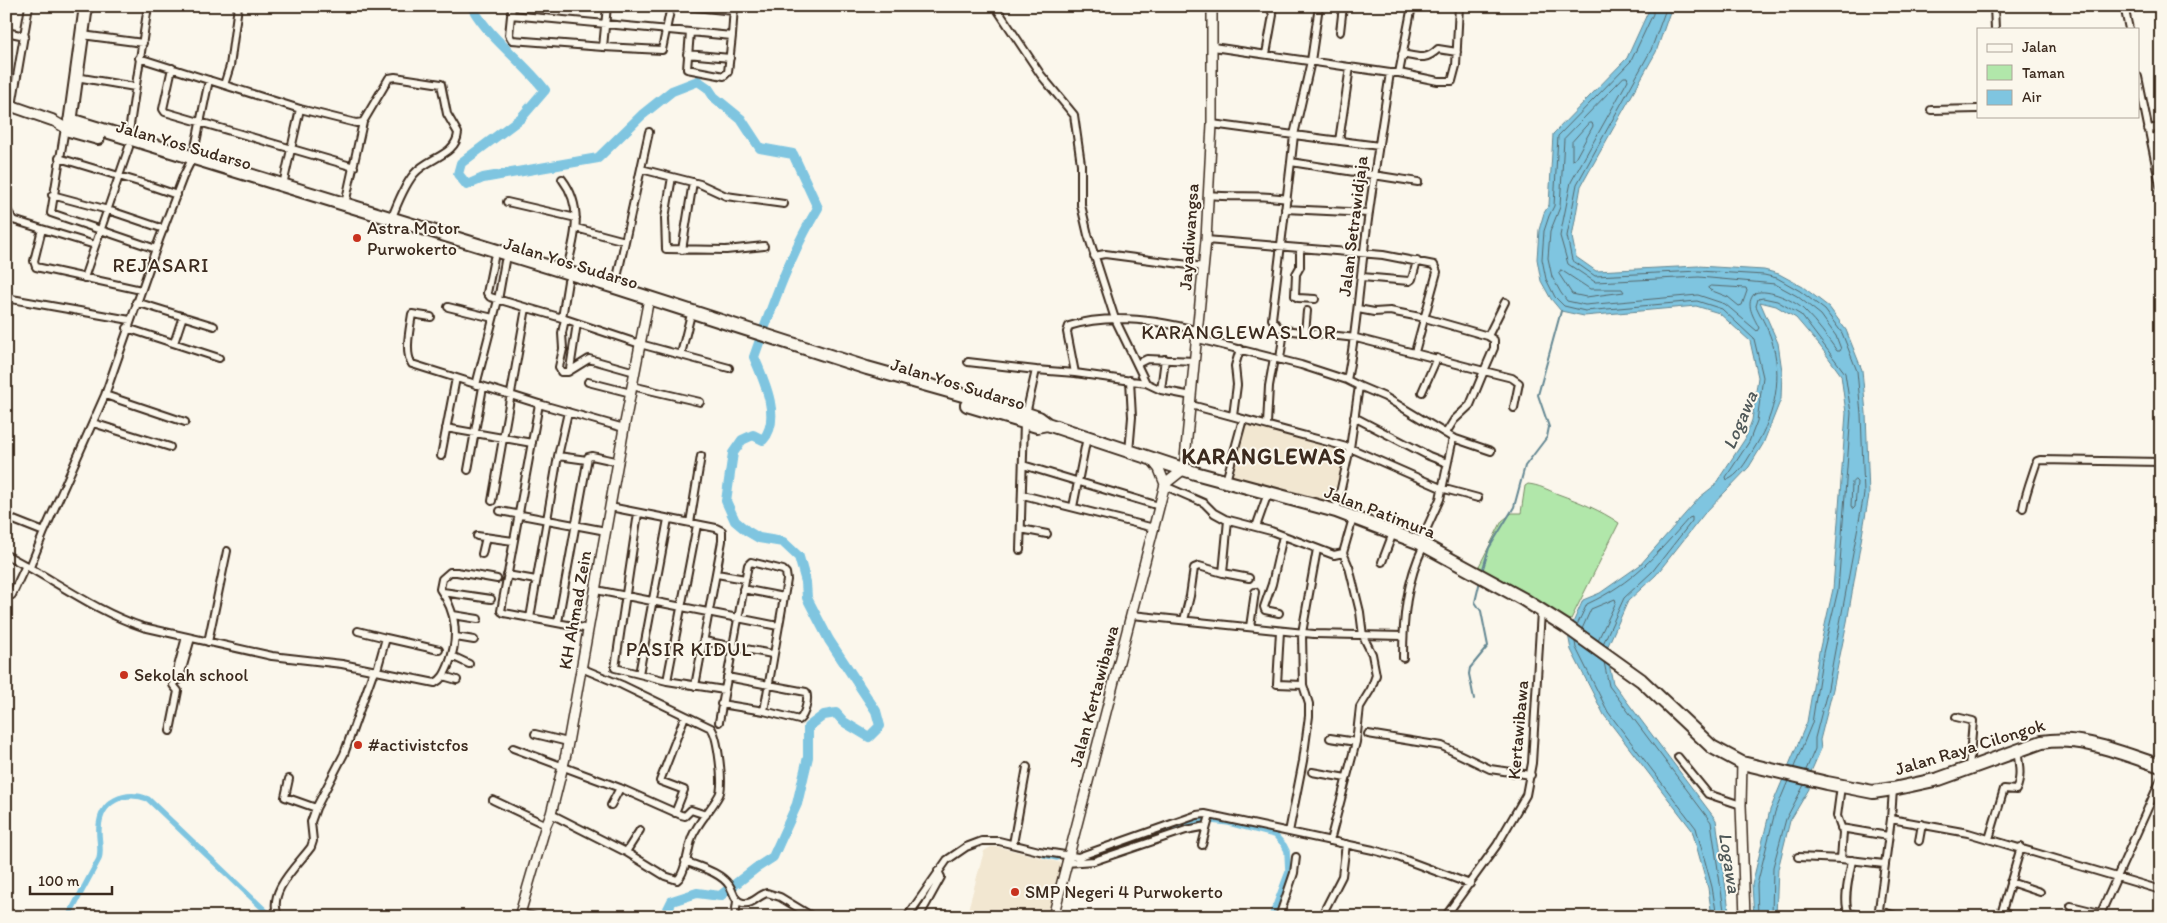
<svg xmlns="http://www.w3.org/2000/svg" width="2167" height="923" viewBox="0 0 2167 923" font-family="Itim,sans-serif">
  <rect width="100%" height="100%" fill="#fbf7ec"/>
  <filter id="ink" filterUnits="userSpaceOnUse"><feTurbulence type="fractalNoise" baseFrequency=".02" numOctaves="2"/><feDisplacementMap in="SourceGraphic" scale="10" xChannelSelector="R" yChannelSelector="G"/><feConvolveMatrix kernelMatrix="1 2 1 2 8 2 1 2 1" color-interpolation-filters="sRGB"/></filter>
  <g filter="url(#ink)">
    <path fill="#f2e7d1" d="M1243 419 1345 448 1342 488 1336 511 1229 480Z
      M991 847H999L1065 864 1052 917H966L984 851Z"/>
    <path fill="#b1e7aa" stroke="#768864" d="M1528 484C1539 485 1548 490 1558 494 1580 502 1600 510 1619 523L1567 627 1476 572 1502 521 1512 513H1521L1525 486Z"/>
    <path fill="#7fc5e0" stroke="#648792" d="M1649 6H1672L1656 52 1581 186 1572 237 1576 257 1596 271 1698 266 1764 270 1779 274 1803 287 1829 307 1846 330 1862 370 1866 413 1869 495 1847 622 1833 689 1820 740 1821 749 1810 774 1809 789 1790 821 1778 869 1776 917H1754L1752 885 1770 810 1807 722 1819 652 1833 589 1846 413 1841 375 1820 346 1796 318 1776 306 1760 302 1778 343 1782 371 1781 399 1763 444 1749 467 1704 514 1656 575 1628 601 1606 650 1613 683 1716 820 1730 917H1712L1708 888 1692 830 1604 715 1571 650 1568 634 1583 600 1600 593 1640 565 1700 497 1714 486 1745 439 1752 420 1758 377 1750 341 1719 313 1696 306 1584 316 1561 311 1551 299 1541 281 1537 259 1539 230 1544 213 1549 205 1553 134 1627 58 1648 12Z"/>
    <g fill="none" stroke-linecap="round" stroke-linejoin="round">
      <path stroke="#56686c" stroke-width="1" d="M1653 6V14L1631 61 1558 136 1554 206 1549 216 1544 231 1542 259 1546 279 1555 297 1564 306 1585 311 1697 301 1722 309 1754 339 1763 377 1757 421 1749 442 1726 477 1727 480C1738 476 1746 462 1752 452 1773 419 1783 384 1773 345 1770 332 1762 319 1756 306L1758 299 1763 298 1777 301 1801 315 1845 373 1851 413 1838 590 1823 653 1812 723 1794 767
        M1667 6 1651 50 1577 184 1567 236 1572 260 1595 276 1699 271 1764 275 1777 278 1800 291 1825 310 1842 333 1857 371 1861 414 1864 494 1828 688 1815 738V749L1806 770
        M1624 77H1627L1628 80 1571 182 1560 236 1568 264 1595 282 1699 277 1775 284 1797 296 1821 315 1836 336 1841 349 1840 351H1837C1827 337 1817 323 1805 311 1796 301 1768 288 1755 293 1744 304 1754 317 1759 328L1757 331 1725 304 1698 295 1585 305 1567 301 1561 293 1552 277 1548 258 1550 232 1560 207 1564 139Z
        M1589 123H1592L1593 126 1575 159 1572 160V142Z
        M1561 270 1590 289H1622L1624 292 1586 297 1572 294 1559 274Z
        M1711 286 1746 288 1747 291 1742 305 1739 306 1728 297 1710 290 1708 288Z
        M1855 480 1857 482 1855 507 1853 509 1851 506 1852 483Z
        M1577 625 1587 604C1633 583 1656 555 1689 518L1692 517V521L1652 572 1624 598 1603 644
        M1582 629 1591 609 1615 599 1616 602 1598 640
        M1575 642 1576 648 1608 712 1696 828 1712 887 1717 917
        M1604 662 1609 686 1711 822 1725 917
        M1758 917 1757 885 1775 812 1788 781
        M1772 917 1773 867 1786 819 1804 785"/>
      <path stroke="#648792" stroke-width="2" d="M1482 572 1489 548 1514 507 1525 466 1547 437 1549 427 1538 395 1561 311
        M1474 699 1469 674 1470 668 1488 646 1481 611 1475 602 1480 581"/>
      <path stroke="#7fc5e0" stroke-width="5.5" d="M1132 845 1204 820 1229 823 1275 835 1284 845 1287 851 1288 872 1271 917
        M1044 855 1057 858
        M68 917 99 859C102 849 98 838 99 828 100 801 125 790 148 799L272 917
        M914 917 932 886"/>
      <path stroke="#7fc5e0" stroke-width="10" d="M474 6 473 9C492 41 522 60 545 90L521 118 461 163 458 174 467 185 483 178 598 158 642 115 672 91 698 81 708 88 714 97 741 119 760 148 793 154 818 208C790 254 772 306 754 357 764 380 782 419 763 440L753 435 742 440 733 453 726 501 735 521 747 531 759 538 783 542 799 557 806 582 807 598 829 640 876 711 880 726 869 737 844 722 836 713 824 715 808 727V757L797 804 773 857 756 868 720 896 697 893 672 901 664 917"/>
      <g stroke="#3b2a1e" stroke-width="10">
        <path id="street" d="M512 6 509 35 512 40 603 47 607 6
          M685 6 734 11
          M995 6 1041 75 1074 115 1081 164V205L1088 235 1115 319 1146 383
          M1264 6 1271 9 1273 15 1266 54
          M1319 6 1311 61 1294 135 1379 146
          M1994 6 1995 29
          M2124 6 2129 29
          M511 15 732 36 734 6
          M6 32 25 36
          M690 32 687 69 724 76 728 72 732 36
          M1340 32 1343 6
          M82 35 143 43
          M603 47 662 50 671 6
          M1213 47 1390 73
          M687 54 730 58
          M1402 54C1418 57 1426 61 1438 49L1457 52
          M139 58 300 109 356 123 363 122 389 78 395 77 441 84 447 114 458 133C456 156 428 157 414 174 404 186 397 204 391 220
          M172 68 163 109 165 112 354 167
          M1399 73 1438 81H1452L1456 66 1459 6
          M76 77 135 87
          M2138 77 2161 190
          M224 85 230 66 238 6
          M12 106 29 6
          M1931 110 1978 109
          M1212 124 1294 135 1291 162
          M65 128 51 213 156 249
          M2148 129 2161 127
          M128 138 148 6
          M1339 141 1350 67
          M59 158 142 183 177 195
          M641 169 700 184 726 196 784 204
          M672 177 665 218 666 249 726 250 764 246
          M562 179C585 209 574 240 566 272
          M1418 182 1291 162 1272 319 1277 326 1284 330 1356 338 1484 371 1470 405 1454 420 1446 433
          M283 185 300 109
          M52 195 108 210 164 229
          M1208 195C1235 198 1260 194 1287 199
          M507 202 576 218
          M345 204 363 122
          M6 208 13 220 42 229 34 261 36 267 141 290
          M1285 209 1369 213
          M576 228 625 241
          M42 229 95 245
          M1206 240 1383 255 1434 265 1437 272 1415 352
          M1300 248V267L1296 274 1295 296 1298 298 1315 299
          M682 250 693 182
          M1094 256 1105 254 1204 267
          M494 258 487 293 490 297 562 318
          M1362 277 1409 281 1412 279 1417 261
          M84 278 129 147
          M568 281 562 318 640 344 729 368
          M615 287 649 132
          M6 298 130 320
          M136 302 214 326
          M1505 302 1488 336 1494 340V348L1484 371 1512 378 1519 383 1514 408
          M448 307 493 318
          M1358 309 1374 312 1390 311 1425 318 1488 336
          M431 317 412 314C410 328 404 353 412 364L539 404 624 428
          M565 319 562 333 563 349 559 367 561 372H568L589 359 635 372
          M127 328 219 358
          M1305 333 1307 311
          M1198 339 1301 365 1347 380
          M174 343 183 316
          M681 354 690 318
          M1280 359 1284 330
          M968 362 1036 370
          M1137 364 1147 359 1195 361
          M570 369 577 323
          M1075 373 1146 383 1161 390 1192 396
          M588 382 631 393
          M476 385 498 300 505 261
          M632 386 700 402
          M1359 386 1385 397 1453 438 1440 499 1420 543
          M1161 390 1165 359
          M1422 392 1437 358
          M105 395 185 422
          M539 404 501 611 504 613 589 629
          M1191 405 1350 448 1441 488 1478 498
          M1026 414 1036 370 1075 373 1067 332 1069 326C1110 313 1158 320 1199 331
          M1233 416 1237 385 1235 366 1240 349
          M1354 417 1429 456 1447 463
          M93 423 170 447
          M1267 424 1269 386 1274 358
          M446 428 532 443
          M1453 438 1491 451
          M1129 452 1132 417 1130 380
          M441 456 456 378
          M558 456 587 460
          M1023 465 1159 506
          M468 470 483 387
          M1226 481 1243 419
          M1165 486 1204 503 1214 513 1225 519 1271 531 1334 555 1343 553
          M1023 495 1154 528
          M492 501 526 308
          M610 507 716 528 722 531V541L695 686
          M1073 507 1087 437
          M2023 508C2026 491 2032 477 2037 461L2040 460 2161 462
          M500 511 606 531
          M1336 511 1350 448 1359 386 1347 380C1356 336 1358 295 1364 251 1371 191 1381 132 1390 73H1399L1412 6
          M638 513 615 668 667 681 724 690
          M6 517 44 532
          M1228 520 1223 573 1249 578
          M690 523 701 456
          M1256 527 1268 493
          M1021 529 1047 534
          M477 536 513 541
          M1020 550 1024 423
          M1343 553 1353 518
          M482 554 486 537
          M6 555C52 578 94 611 143 627L272 656 342 664 435 683C443 679 445 673 449 664 459 637 457 613 440 589L442 579 450 572H457L497 579
          M1382 562 1393 533
          M30 567 44 532 105 395 159 240 183 177 193 157 209 80
          M717 574 745 579
          M507 575 536 580
          M743 589 784 597
          M596 590 778 626
          M443 592 491 599
          M12 595 26 565
          M1279 613 1265 610 1264 607 1272 584 1283 536
          M453 615 478 619
          M1132 615 1314 634 1403 636
          M530 618 558 456 568 412
          M1184 620 1190 596 1194 568 1199 566 1223 573
          M558 622 588 457 592 456 619 462
          M1250 627 1255 592
          M358 631 386 638
          M1280 631 1277 684 1303 685
          M456 637 474 640
          M704 641 772 654
          M208 642 227 551
          M452 656 469 664
          M1403 658C1403 618 1406 582 1424 545
          M377 670 386 638 439 650
          M639 674 668 519
          M443 676 457 680
          M179 680 191 638
          M667 681 697 525
          M721 704 764 711 799 720C805 715 809 699 806 692L727 677
          M1956 717 1973 721 1969 768
          M719 722 748 565 751 562 783 570 786 573 787 580 764 711
          M170 731 178 691 173 685 186 637
          M535 734 568 742
          M1368 734 1442 746 1490 769 1531 775
          M1330 738 1356 742
          M513 748 620 788 611 805
          M1678 757 1708 794 1741 805
          M1312 772 1346 778
          M289 779 285 797 316 808 344 754 374 670
          M620 788 681 815 685 816 691 810 706 815
          M493 800 546 825
          M675 813 684 790 660 781 685 716
          M551 814 626 852 665 876 677 880C686 874 688 848 692 837 698 822 711 810 719 795 724 786 718 736 711 728L622 685 581 668
          M1891 819 1893 789
          M1841 828 1888 836
          M1289 832 1303 761 1309 716V704L1303 685 1302 633 1317 549
          M1989 839 2004 789 2016 790C2022 777 2019 764 2017 750
          M1330 841 1356 742 1360 707 1371 689 1376 675 1372 654 1363 636 1360 612 1349 567 1343 553
          M1919 841 1922 824
          M1013 844 1027 767
          M1202 845 1207 826
          M626 852 640 830
          M1798 857 1841 859 1884 864
          M1841 859 1843 832 1837 816 1841 786
          M1852 860C1850 873 1842 902 1849 913L1858 915
          M685 861C699 867 720 872 729 885 734 891 733 901 743 903 753 905 758 895 767 893L780 897 813 917
          M1066 863 1094 861 1186 830 1207 826 1210 815
          M2010 882 2040 892
          M2071 906 2100 913
          M1879 911 1900 917
          M520 913 536 917
          M279 917C265 893 299 864 311 847L313 841 311 822 316 808
          M735 917 737 901
          M907 917 947 860 966 847 982 841H999L1039 851 1078 857 1197 815 1205 814 1373 850 1395 856 1470 884
          M919 917 941 877 938 871
          M1279 917 1294 873 1296 857
          M1321 917 1342 876 1346 844
          M1445 917 1497 845 1526 795 1532 763 1541 611
          M1878 917 1891 819 1968 833 2161 890
          M2011 917 2002 911 2021 847
          M2099 917 2161 779"/>
      </g>
      <g stroke="#3b2a1e" stroke-width="12">
        <path id="secondary" d="M52 120 69 130
          M1151 459 1159 469 1165 484
          M1742 763 1741 805 1745 917
          M519 917 546 825 551 814 566 754 624 428 649 298
          M1053 917 1165 484 1184 469 1206 240 1212 124V6"/>
      </g>
      <g stroke="#3b2a1e" stroke-width="14">
        <path id="primary" d="M6 104 52 120"/>
      </g>
      <g stroke="#3b2a1e" stroke-width="16">
        <path id="highway" d="M86 6 69 130 98 138
          M70 120 615 287 867 368 1002 406 1039 418 1047 424 1195 473 1336 511 1420 543 1523 599 1567 627 1641 680 1712 747 1742 763 1827 783 1873 792 1893 789 1939 779 2042 742C2083 735 2122 754 2161 766
          M967 405 1037 426 1047 424"/>
      </g>
      <use href="#street" stroke="#fbf7ec" stroke-width="6"/>
      <use href="#secondary" stroke="#fbf7ec" stroke-width="9"/>
      <use href="#primary" stroke="#fbf7ec" stroke-width="10"/>
      <use href="#highway" stroke="#fbf7ec" stroke-width="12"/>
    </g>
  </g>
  <g fill="#c8321e" stroke="#fbf7ec" stroke-width="2">
    <circle cx="357" cy="238" r="5"/>
    <circle cx="124" cy="675" r="5"/>
    <circle cx="358" cy="745" r="5"/>
    <circle cx="1015" cy="892" r="5"/>
  </g>
  <g text-anchor="middle" dominant-baseline="central" stroke-width="4" stroke-linejoin="round" paint-order="stroke">
    <g font-size="18" fill="#3b2a1e" stroke="#fbf7ec">
      <text transform="translate(184 145) rotate(16)">Jalan Yos Sudarso</text>
      <text transform="translate(1353 226) rotate(-83)">Jalan Setrawidjaja</text>
      <text transform="translate(1189 237) rotate(-86)">Jayadiwangsa</text>
      <text transform="translate(571 263) rotate(17)">Jalan Yos Sudarso</text>
      <text transform="translate(958 384) rotate(17)">Jalan Yos Sudarso</text>
      <text transform="translate(1380 512) rotate(21)">Jalan Patimura</text>
      <text transform="translate(575 610) rotate(-80)">KH Ahmad Zein</text>
      <text transform="translate(1094 696) rotate(-75)">Jalan Kertawibawa</text>
      <text transform="translate(1518 730) rotate(-85)">Kertawibawa</text>
      <text transform="translate(1970 747) rotate(-17)">Jalan Raya Cilongok</text>
    </g>
    <g font-size="18" fill="#3b2a1e" stroke="#fbf7ec" text-anchor="start">
      <text x="367" y="228">Astra Motor<tspan x="367" dy="21">Purwokerto</tspan></text>
      <text x="134" y="675">Sekolah school</text>
      <text x="368" y="745">#activistcfos</text>
      <text x="1025" y="892">SMP Negeri 4 Purwokerto</text>
    </g>
    <g font-size="19" font-style="italic" fill="#4f5858" stroke="#fbf7ec">
      <text transform="translate(1740 420) rotate(-67)">Logawa</text>
      <text transform="translate(1730 863) rotate(81)">Logawa</text>
    </g>
    <g font-size="20" letter-spacing="1" fill="#3b2a1e" stroke="#fbf7ec">
      <text x="161" y="265">REJASARI</text>
      <text x="1239" y="332">KARANGLEWAS LOR</text>
      <text x="689" y="649">PASIR KIDUL</text>
    </g>
    <g font-size="22" font-weight="bold" letter-spacing="1" fill="#3b2a1e" stroke="#fbf7ec">
      <text x="1264" y="456">KARANGLEWAS</text>
    </g>
  </g>
  <rect width="2167" height="923" fill="none" stroke="#fbf7ec" stroke-width="25"/>
  <rect x="12" y="12" width="2142" height="898" fill="none" stroke="#3b2a1e" stroke-width="2" filter="url(#ink)"/>
  <rect x="1977" y="28" width="162" height="90" fill="#fbf7ec" stroke="#aea59a"/>
  <rect x="1987" y="44" width="25" height="8" fill="#fbf7ec" stroke="#aea59a"/>
  <text x="2022" y="52" font-size="15" fill="#3b2a1e">Jalan</text>
  <rect x="1987" y="65" width="25" height="15" fill="#b1e7aa" stroke="#aea59a"/>
  <text x="2022" y="78" font-size="15" fill="#3b2a1e">Taman</text>
  <rect x="1987" y="90" width="25" height="15" fill="#7fc5e0" stroke="#aea59a"/>
  <text x="2022" y="102" font-size="15" fill="#3b2a1e">Air</text>
  <path d="M30 886v8h82v-8" fill="none" stroke="#3b2a1e" stroke-width="2.5"/>
  <text x="38" y="886" font-size="15" fill="#3b2a1e" stroke="#fbf7ec" stroke-width="4" paint-order="stroke">100 m</text>
</svg>
